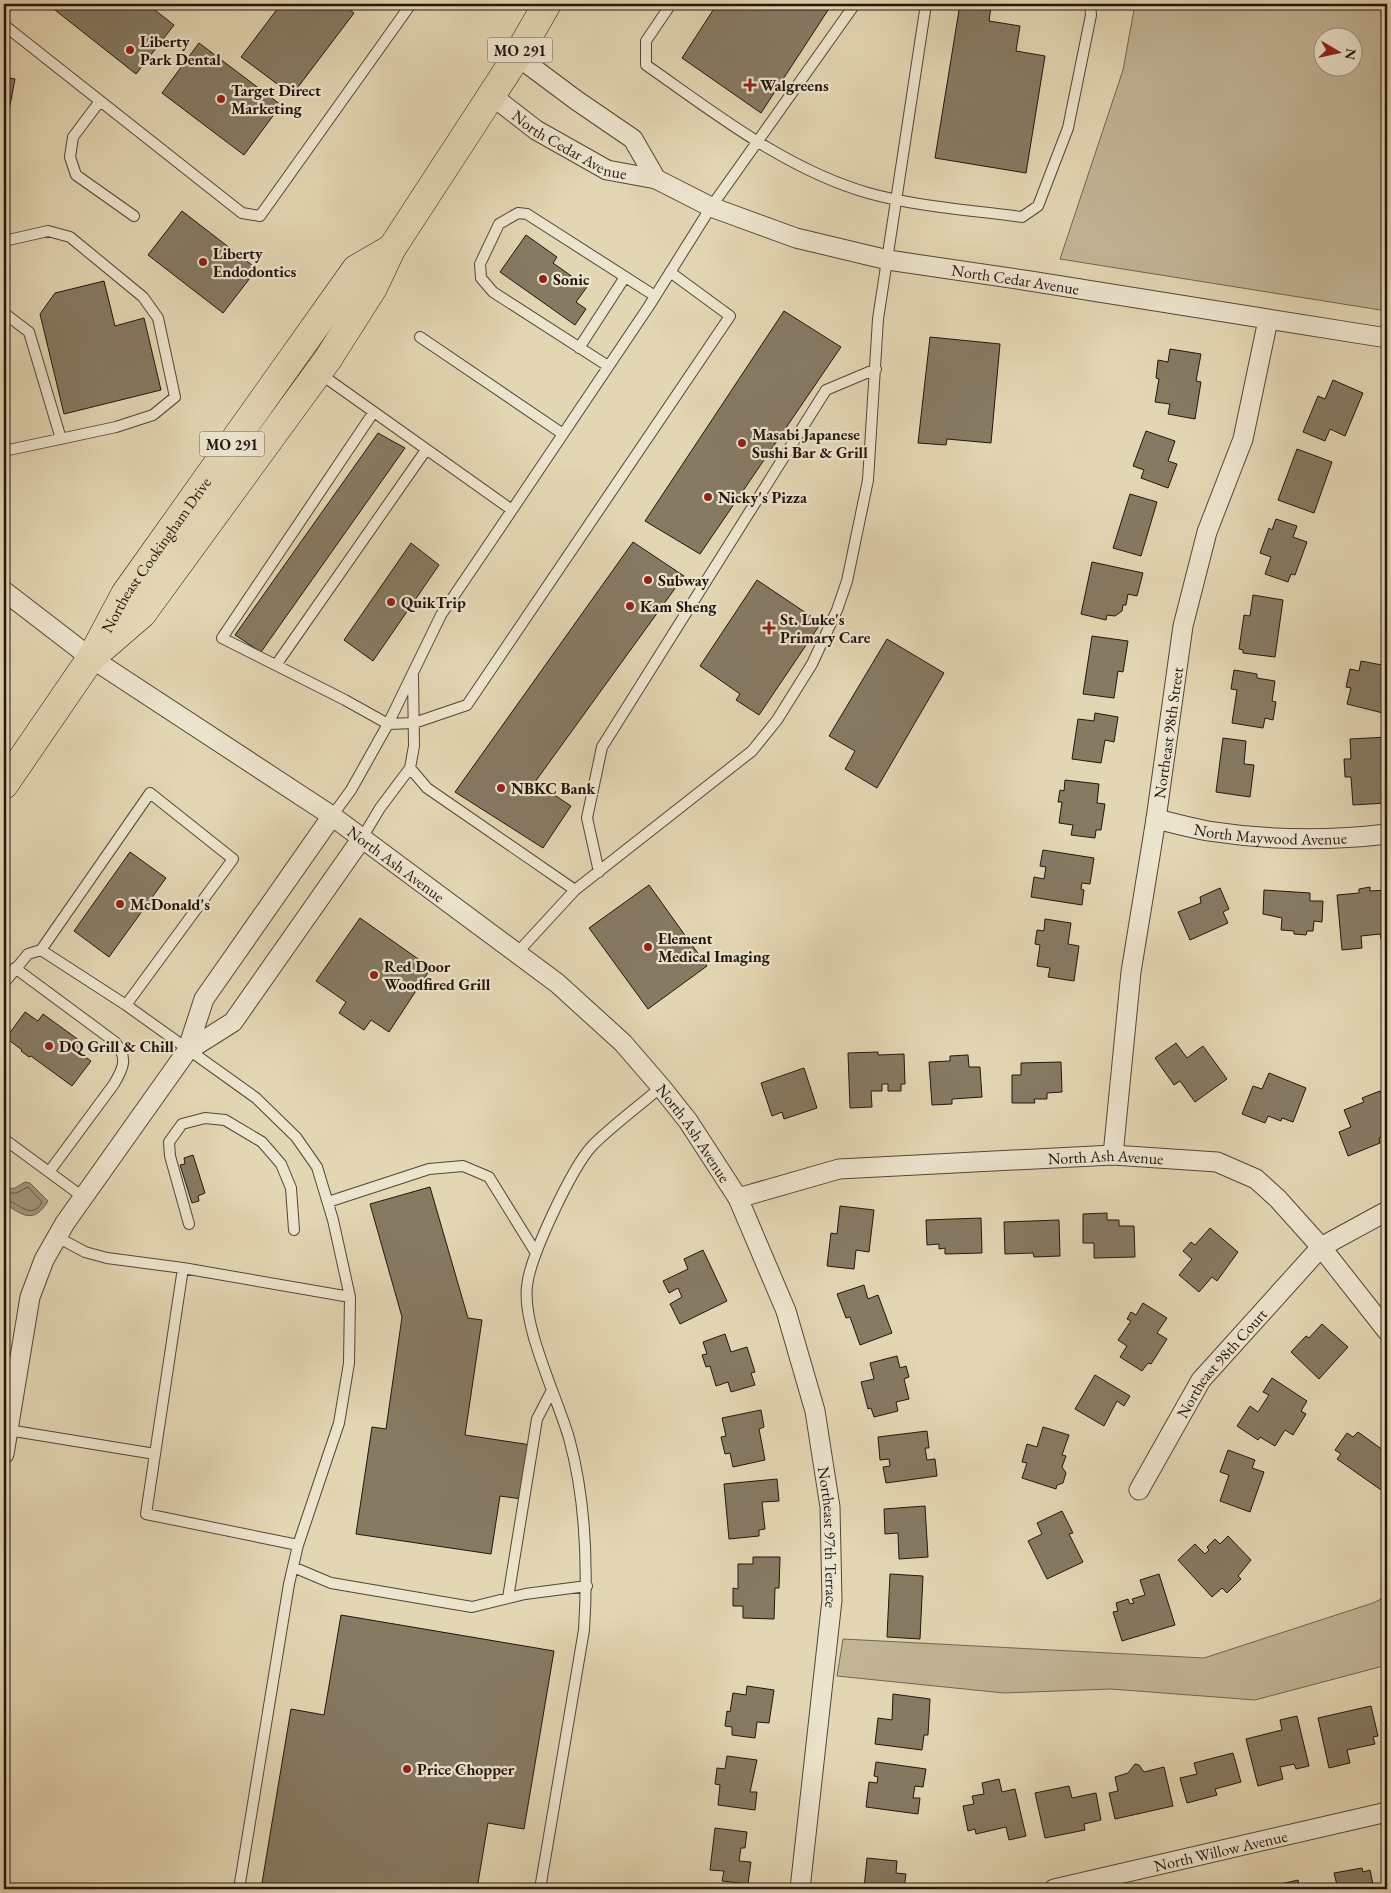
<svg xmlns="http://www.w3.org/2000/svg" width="1391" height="1893" viewBox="0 0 1391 1893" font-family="'EB Garamond',serif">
  <rect width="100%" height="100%" fill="#e3d6b2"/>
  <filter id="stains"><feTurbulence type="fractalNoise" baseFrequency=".004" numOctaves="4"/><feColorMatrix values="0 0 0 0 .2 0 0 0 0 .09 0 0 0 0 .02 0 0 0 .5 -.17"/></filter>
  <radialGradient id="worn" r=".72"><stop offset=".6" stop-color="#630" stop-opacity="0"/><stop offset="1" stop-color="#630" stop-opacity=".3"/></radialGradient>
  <path fill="#c2b596" stroke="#726652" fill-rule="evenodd" d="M1135 4H1387V311L1060 259 1123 70ZM1324 38H1354V68H1324Z
    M1387 1596V1665L1255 1700 1111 1689 1004 1693 837 1676 843 1639 1204 1658 1373 1603Z"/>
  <path fill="#a1957a" stroke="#6e624f" d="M25 1182 30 1183 48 1201C34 1225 22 1215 4 1203V1187L7 1189 15 1188Z"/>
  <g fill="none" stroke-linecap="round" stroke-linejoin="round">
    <path stroke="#625644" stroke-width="1" d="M4 1193H16L28 1187 42 1202C32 1222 17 1201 4 1199"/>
  </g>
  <path fill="#867a63" stroke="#22160e" d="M61 4H147L174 25 136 74 55 10Z
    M281 4H342L354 13 292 95 241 57Z
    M717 4H832L761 113 682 58Z
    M960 4 991 6 989 21 1020 26 1016 51 1045 56 1026 173 935 158Z
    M199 43 281 105 244 155 162 93Z
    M4 77 15 79 4 137Z
    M182 211 257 269 223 313 148 255Z
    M526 235 557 257 553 263 587 287 576 302 586 309 575 325 500 272Z
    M104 281 115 326 144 318 161 390 64 414 40 314 55 293Z
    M784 311 841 347 700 554 645 521Z
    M930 337 1000 344 991 443 947 439 946 445 918 443Z
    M1170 349 1201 354 1196 381 1201 382 1195 419 1168 414 1170 404 1155 402 1159 379 1156 378 1158 360 1168 362Z
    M1333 380 1363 393 1345 436 1330 429 1325 441 1303 432 1318 396 1325 399Z
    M1146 431 1175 441 1168 461 1177 464 1168 488 1141 478 1144 470 1133 466Z
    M378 433 405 448 261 652 235 635Z
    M1297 449 1332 462 1314 513 1278 500Z
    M1130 494 1157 502 1141 556 1113 548Z
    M1276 519 1297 526 1293 537 1307 542 1295 575 1291 574 1288 582 1265 574 1271 557 1260 553 1269 528 1272 530Z
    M633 542 684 576 535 782 571 806 543 848 455 792Z
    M411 543 439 565 373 661 344 640Z
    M1092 562 1143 573 1137 596 1128 594 1126 605H1123L1122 611 1115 616 1107 615 1106 620 1081 614Z
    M757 580 821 623 759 715 736 700 740 694 700 666Z
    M1253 595 1283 600 1275 657 1243 653V650L1239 649 1244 615 1250 616Z
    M1092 636 1128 641 1123 672 1118 671 1114 698 1083 694Z
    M887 639 944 673 877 788 845 769 855 751 829 736Z
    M1361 661 1387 666V714L1347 704 1351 688 1346 687 1350 669 1359 671Z
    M1234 670 1257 674V678L1275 681 1272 701 1276 702 1273 720 1265 718 1263 728 1232 723 1237 690 1231 689Z
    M1095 713 1118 717 1114 742 1105 740 1101 763 1072 759 1078 719 1094 721Z
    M1387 737 1386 803 1353 805 1351 777H1345L1344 759H1351L1350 739Z
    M1223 738 1246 741 1244 764 1254 765 1250 797 1216 792Z
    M1065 780 1099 784 1097 803 1105 804 1101 830H1096L1095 838 1071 835 1073 825 1059 823 1062 802H1058L1060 790 1064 791Z
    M1043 850 1094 858 1090 884 1082 883 1081 889 1084 890 1082 905 1031 897 1034 877 1044 879 1046 867 1040 866Z
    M130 852 166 878 109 957 74 931Z
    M649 885 707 966 648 1009 589 928Z
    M1370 887V891L1387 890V938L1381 939 1380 934 1361 936 1362 948 1342 950 1337 895 1359 893V889Z
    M1220 888 1229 909 1223 912 1228 923 1190 940 1178 912 1201 903 1200 897Z
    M1264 890 1310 893V901H1323L1322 922 1314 921 1313 931H1307L1306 935 1294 934V931L1281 930 1282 918 1263 914Z
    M360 918 431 968 389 1032 371 1020 364 1030 339 1013 346 1002 316 981Z
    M1045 919 1071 923 1068 944 1079 946 1074 981 1048 977 1050 968 1037 966 1040 945 1035 944 1037 930 1044 931Z
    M25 1012 38 1021 43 1014 83 1043 77 1051 91 1061 72 1086 31 1056 29 1057 21 1051 22 1050 6 1038Z
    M1176 1043 1187 1058 1203 1046 1227 1079 1195 1102 1180 1081 1174 1085 1155 1058Z
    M878 1052V1055L904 1054 905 1084H901V1091H888V1084H882V1091H871L872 1107 850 1108 848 1053Z
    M968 1055 969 1067H980L982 1097 952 1099V1104L932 1105 929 1062 950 1061V1056Z
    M1061 1062 1062 1092 1047 1093V1099H1034L1035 1103H1012V1075H1021V1063Z
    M804 1068 817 1108 784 1119 782 1112 772 1116 761 1083Z
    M1269 1073 1306 1088 1293 1122 1282 1118 1281 1121 1268 1116 1265 1123 1242 1114 1253 1086 1262 1089Z
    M1380 1091 1384 1100 1387 1099V1135L1379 1138 1380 1143 1348 1156 1339 1132 1351 1127 1344 1110 1364 1102 1362 1098Z
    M193 1155 205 1193 198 1196 199 1201 192 1203 180 1165 185 1164 184 1158Z
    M430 1187 468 1318 482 1320 465 1435 531 1445 522 1499 500 1496 491 1554 356 1534 372 1427 386 1429 402 1317 370 1204Z
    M840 1206 874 1210 869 1252 856 1250 854 1269 827 1266 831 1233 837 1234Z
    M1107 1213V1220H1119V1226H1134L1135 1257 1094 1258V1243H1083V1214Z
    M981 1218 982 1253 945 1254V1248L939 1249V1244L927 1245 926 1220Z
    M1059 1220 1060 1256 1034 1257 1033 1253 1005 1254 1004 1222Z
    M1210 1228 1238 1252 1217 1281 1212 1277 1199 1292 1179 1275 1192 1259 1183 1251 1191 1242 1195 1245Z
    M703 1250 727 1301 680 1324 670 1304 682 1297 678 1288 669 1293 663 1281 688 1269 684 1259Z
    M864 1285 868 1299 878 1295 892 1333 860 1345 850 1317 846 1318 837 1294Z
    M1143 1303 1167 1318 1157 1333 1167 1339 1151 1364 1148 1363 1142 1371 1120 1357 1127 1346 1118 1340 1131 1321 1127 1319 1131 1312 1136 1315Z
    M1322 1324 1348 1347 1319 1379 1291 1352 1306 1336 1309 1338Z
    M725 1334 731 1352 747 1347 755 1372 751 1373 755 1385 731 1392 728 1382 716 1386 710 1366 706 1367 702 1355 707 1354 703 1342Z
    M897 1356 900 1368 906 1366 909 1377 904 1379 909 1399 896 1402 898 1411 874 1417 871 1408 868 1409 861 1382 874 1379 870 1363Z
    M1095 1375 1130 1396 1124 1406 1117 1401 1104 1426 1075 1409Z
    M1272 1378 1307 1401 1301 1411 1306 1414 1293 1435 1285 1430 1275 1446 1260 1437 1258 1440 1237 1426 1250 1406 1258 1412 1269 1395 1263 1392Z
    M761 1410 764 1427 759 1429 765 1460 733 1467 730 1453 725 1454 721 1437 726 1436 722 1418Z
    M1043 1427 1069 1435 1062 1455 1066 1456 1062 1467 1066 1473 1063 1483 1057 1485 1056 1489 1022 1478 1027 1463 1022 1462 1027 1444 1037 1447Z
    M927 1431 929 1448H925L927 1460 935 1459 937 1476 886 1483 883 1467 890 1466 889 1459 880 1460 878 1437Z
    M1358 1432 1387 1453V1487L1384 1492 1337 1459 1341 1454 1335 1450 1347 1433 1353 1437Z
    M1228 1450 1255 1460 1252 1468 1264 1472 1250 1512 1220 1501 1229 1475 1220 1472Z
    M777 1479 779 1501 762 1502 765 1529 759 1530V1536L729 1539 724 1484Z
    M925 1506 928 1557 899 1559 898 1533 885 1534 884 1509Z
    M1062 1511 1073 1533 1069 1534 1083 1562 1047 1579 1028 1541 1042 1534 1037 1523Z
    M1228 1536 1251 1560 1238 1576 1241 1579 1227 1593 1222 1588 1212 1597 1178 1560 1195 1544 1205 1554 1209 1550 1207 1547 1215 1539 1220 1544Z
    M753 1557H780L779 1588H775L774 1619 743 1618V1606H733V1588L738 1589V1564H753Z
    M890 1574 923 1576 920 1639 887 1637Z
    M1159 1574 1175 1625 1122 1641 1113 1612 1118 1611 1116 1603 1128 1599 1130 1604 1134 1603 1132 1599 1145 1595 1140 1580Z
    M341 1615 554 1651 524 1829 488 1823 477 1889H261L291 1709 324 1715Z
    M747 1686 774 1690 769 1723 757 1722 755 1738 732 1735V1727L725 1726 727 1711 730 1712 733 1693 746 1695Z
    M893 1694 930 1699 928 1735H924L922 1750 875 1744 878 1718 892 1720Z
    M1371 1706 1378 1736 1373 1737 1375 1744 1347 1750 1350 1763 1329 1768 1318 1718Z
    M1297 1716 1309 1766 1296 1769 1294 1764 1280 1767 1283 1779 1258 1786 1246 1739 1282 1730 1280 1720Z
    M1233 1753 1241 1782 1215 1789 1217 1795 1187 1803 1180 1778 1197 1774 1194 1763Z
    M727 1756 757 1760 750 1792H757L755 1810 718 1805 720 1785 715 1784 717 1768 725 1769Z
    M876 1762 926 1769 923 1787 915 1786 913 1798H920L918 1814 866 1807 869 1782 877 1783 878 1777 874 1776Z
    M1135 1764 1139 1765 1144 1772 1164 1767 1173 1806 1115 1819 1109 1793 1118 1791 1115 1777 1128 1773Z
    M999 1779 1002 1792 1015 1789 1026 1836 1009 1840 1006 1827 976 1834 975 1829 968 1831 963 1806 974 1804 972 1796 984 1794 982 1783Z
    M1069 1786 1072 1798 1096 1793 1101 1820 1084 1824 1085 1830 1045 1838 1035 1793Z
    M715 1828 747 1832 745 1848H741L739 1861 751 1862 748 1884 722 1881 724 1871 710 1870Z
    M867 1858 897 1861 896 1873 906 1874 904 1889H857V1887L864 1888Z
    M1362 1868 1363 1872 1370 1870 1374 1889H1335H1338L1334 1873Z
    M1298 1880 1300 1889H1272V1886Z"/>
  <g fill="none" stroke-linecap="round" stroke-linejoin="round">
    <g stroke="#524637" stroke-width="12">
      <path id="lane" d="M671 4 646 41V65C715 113 785 169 868 193 918 207 971 210 1022 217L1038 206 1068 128 1091 15 1090 4
        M4 25 242 213 260 216 411 4
        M100 101 73 137 70 157 76 175 134 216
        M4 241 48 231 70 237 143 297 158 318 175 397 153 415 116 427 4 451
        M4 313 29 332 61 439
        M420 337 563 434
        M579 348 625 277
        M608 366 493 292 481 278 480 264 499 224 518 213 527 214 655 296
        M319 373 512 510 441 615 388 724 351 790 332 816
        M373 413 222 638 345 700 388 724 414 723 467 705 730 316 670 272
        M512 510 649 306 711 207 855 4
        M276 665 426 450
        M410 768 427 788 575 890 517 953
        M362 838 380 808 410 768 414 746 413 676
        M599 872 587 818 602 747 826 390 876 369
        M575 890 752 751 777 720 812 664 837 610 847 581 868 480 878 319 926 4
        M15 968 115 1042C128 1058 124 1067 114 1084L49 1172
        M4 983 28 954 41 950
        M126 1005 233 859 150 793 41 950 126 1005 256 1098 296 1137 317 1167 333 1220 350 1297 349 1363 339 1423 298 1545 289 1584 239 1889
        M4 1139 83 1197
        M328 1202 429 1169 463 1166 489 1177 536 1253
        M189 1224 170 1156 169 1142 182 1124 205 1118 225 1120 262 1142 281 1164 291 1188 294 1230
        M57 1237 85 1252 107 1258 183 1268
        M8 1430 155 1454
        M298 1545 146 1514 183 1268 350 1297
        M293 1567 331 1583 472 1607 525 1594 587 1586
        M508 1598 537 1419 552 1390
        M540 1889 584 1630C588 1567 586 1500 569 1438 557 1397 522 1326 527 1286 530 1256 572 1168 592 1146 613 1125 638 1107 661 1087"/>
    </g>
    <g stroke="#524637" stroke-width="21">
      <g id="street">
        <path d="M517 56 576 100 633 139 656 179"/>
        <path id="s1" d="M491 95 536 130 607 170 656 179 711 207 796 238 888 260 1030 281 1387 338"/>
        <path id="s2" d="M4 591 91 658 332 816 557 983 623 1043 661 1087 688 1121 738 1198 786 1311 815 1411 830 1507 832 1600 800 1889"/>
        <path id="s3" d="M1156 819C1173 823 1191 828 1208 831 1266 840 1329 841 1387 834"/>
        <path d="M187 1051 233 1022 362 838"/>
        <path id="s4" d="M1113 1155 1131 972 1156 819 1183 626 1207 532 1243 439 1268 320"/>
        <path id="s5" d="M738 1198 839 1169 1113 1155 1217 1162 1256 1179 1278 1199 1321 1247 1387 1331"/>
        <path d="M4 1454 30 1297 44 1260 65 1223 187 1051 204 999 332 816"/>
        <path id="s6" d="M1139 1490 1201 1380 1321 1247 1387 1211"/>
        <path id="s7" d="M1054 1889 1387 1812"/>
      </g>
    </g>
    <g stroke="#22160e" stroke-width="29">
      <g id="primary">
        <path d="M91 658 142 614 328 359 373 288 392 248 517 56 547 4"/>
        <path id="s8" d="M4 785 91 658 125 594 356 269 392 248"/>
      </g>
    </g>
    <use href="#lane" stroke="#ede4cd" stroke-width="10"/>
    <use href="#street" stroke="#ede4cd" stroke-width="19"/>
    <use href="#primary" stroke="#e3d6b2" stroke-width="28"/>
  </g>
  <g fill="#8f2418" stroke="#ede4cd" stroke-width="2">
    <circle cx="130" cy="50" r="5"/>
    <path d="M747.5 77.5h5v5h5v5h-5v5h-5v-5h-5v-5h5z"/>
    <circle cx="221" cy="99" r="5"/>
    <circle cx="203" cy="262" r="5"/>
    <circle cx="543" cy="279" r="5"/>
    <circle cx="742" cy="443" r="5"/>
    <circle cx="708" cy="497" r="5"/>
    <circle cx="648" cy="580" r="5"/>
    <circle cx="391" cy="602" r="5"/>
    <circle cx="630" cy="606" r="5"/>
    <path d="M766.5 620.5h5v5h5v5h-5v5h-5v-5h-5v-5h5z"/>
    <circle cx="501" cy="788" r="5"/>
    <circle cx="120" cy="904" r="5"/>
    <circle cx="648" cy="947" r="5"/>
    <circle cx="374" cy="975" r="5"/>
    <circle cx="49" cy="1046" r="5"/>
    <circle cx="407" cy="1769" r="5"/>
  </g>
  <g text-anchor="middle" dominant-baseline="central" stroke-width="4.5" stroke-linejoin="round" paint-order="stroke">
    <g fill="#ede4cd" stroke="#5f5447" stroke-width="1">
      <rect x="487.5" y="37.5" width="65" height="25" rx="4"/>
      <rect x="199.5" y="431.5" width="65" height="25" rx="4"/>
    </g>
    <g font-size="15" font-weight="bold" fill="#22160e">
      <text x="520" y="50">MO 291</text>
      <text x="232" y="444">MO 291</text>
    </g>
    <g font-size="16" font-weight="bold" fill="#22160e" stroke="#ede4cd" text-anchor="start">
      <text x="140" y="41">Liberty<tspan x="140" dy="18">Park Dental</tspan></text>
      <text x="760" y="85">Walgreens</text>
      <text x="231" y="90">Target Direct<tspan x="231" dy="18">Marketing</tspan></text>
      <text x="213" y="253">Liberty<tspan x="213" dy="18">Endodontics</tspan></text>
      <text x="553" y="279">Sonic</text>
      <text x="752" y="434">Masabi Japanese<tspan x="752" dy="18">Sushi Bar &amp; Grill</tspan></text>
      <text x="718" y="497">Nicky's Pizza</text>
      <text x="658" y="580">Subway</text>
      <text x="401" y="602">QuikTrip</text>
      <text x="640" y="606">Kam Sheng</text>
      <text x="780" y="619">St. Luke's<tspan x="780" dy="18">Primary Care</tspan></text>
      <text x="511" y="788">NBKC Bank</text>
      <text x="130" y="904">McDonald's</text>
      <text x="658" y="938">Element<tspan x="658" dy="18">Medical Imaging</tspan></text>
      <text x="384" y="966">Red Door<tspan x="384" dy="18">Woodfired Grill</tspan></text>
      <text x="59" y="1046">DQ Grill &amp; Chill</text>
      <text x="417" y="1769">Price Chopper</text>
    </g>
    <g font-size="16" fill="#22160e" stroke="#ede4cd">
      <text stroke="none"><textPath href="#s1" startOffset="94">North Cedar Avenue</textPath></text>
      <text stroke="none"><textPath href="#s1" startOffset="564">North Cedar Avenue</textPath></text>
      <text stroke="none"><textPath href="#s8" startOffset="276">Northeast Cookingham Drive</textPath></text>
      <text stroke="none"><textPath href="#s4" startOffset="426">Northeast 98th Street</textPath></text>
      <text stroke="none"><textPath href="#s3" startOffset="116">North Maywood Avenue</textPath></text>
      <text stroke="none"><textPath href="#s2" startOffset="478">North Ash Avenue</textPath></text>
      <text stroke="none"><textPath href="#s2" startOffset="882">North Ash Avenue</textPath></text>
      <text stroke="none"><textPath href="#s5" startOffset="372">North Ash Avenue</textPath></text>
      <text stroke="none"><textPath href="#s6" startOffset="152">Northeast 98th Court</textPath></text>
      <text stroke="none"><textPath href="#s2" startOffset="1315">Northeast 97th Terrace</textPath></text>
      <text stroke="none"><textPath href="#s7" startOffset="171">North Willow Avenue</textPath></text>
    </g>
  </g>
  <rect width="1391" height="1893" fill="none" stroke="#e3d6b2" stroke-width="20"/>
  <rect x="5" y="5" width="1381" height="1883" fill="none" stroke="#22160e" stroke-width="2.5"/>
  <rect x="10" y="10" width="1371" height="1873" fill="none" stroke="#22160e"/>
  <g transform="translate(1338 52) rotate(99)"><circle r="24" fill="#ede4cd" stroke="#9c9281"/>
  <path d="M0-4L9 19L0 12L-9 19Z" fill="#8f2418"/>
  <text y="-8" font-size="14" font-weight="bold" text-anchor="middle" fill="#22160e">N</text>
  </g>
  <rect width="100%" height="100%" filter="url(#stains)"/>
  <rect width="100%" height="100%" fill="url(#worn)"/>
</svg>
